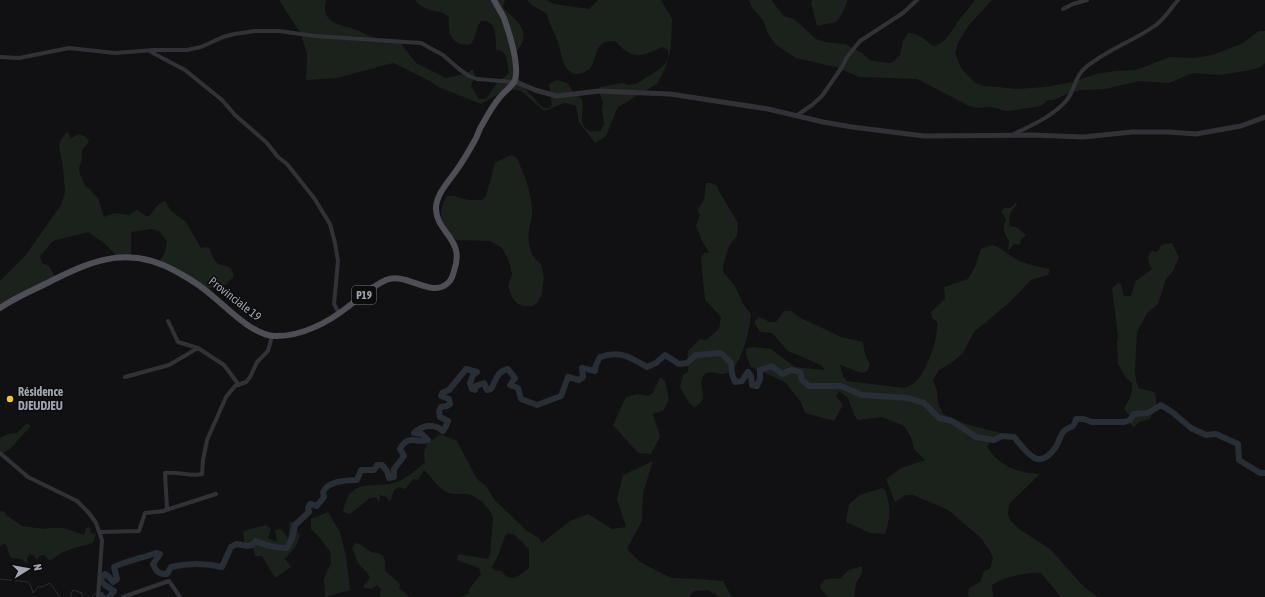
<svg xmlns="http://www.w3.org/2000/svg" width="1265" height="597" viewBox="0 0 1265 597" font-family="'Asap Condensed',sans-serif">
  <rect width="100%" height="100%" fill="#111012"/>
  <path fill="#1b221c" fill-rule="evenodd" d="M279 0H326C320 24 341 24 357 30 363 32 370 37 377 38 384 39 392 40 399 41L416 63 446 78 467 73 473 69 475 75 471 86 479 99H486L497 83 509 73 506 56 502 51 496 50C496 39 497 19 481 21 476 28 476 37 471 44 452 48 447 32 449 17 438 8 427 14 415 0H505L503 6 504 9C514 18 530 30 521 45 517 52 512 54 514 64 516 83 532 95 543 108H549L552 105 549 84 557 80 567 83C570 86 572 91 575 94 577 96 580 96 582 100 585 109 577 124 588 130 592 132 597 132 601 130L604 124 602 110 603 103 599 91 600 87 622 83 629 85 636 84 657 71 665 64 668 57V50L663 47C658 49 654 51 648 53 634 59 624 51 615 41 594 40 598 56 590 69 584 72 578 76 572 73 562 67 561 52 558 42 554 32 549 23 546 13L533 6 527 0H547L554 4 589 9 598 0H661L672 19 671 46 666 66 657 84 618 107 606 136 595 143 579 122 576 106 565 103 544 111 521 91 514 90 510 87 481 104 441 88 422 77 393 63 337 78 306 80 307 54 301 34Z
    M749 0H771L784 16 794 19 816 39 825 42 845 44 862 53 870 60 874 61 889 63 893 62 900 55 903 41 908 33C917 32 926 40 933 46 948 44 954 25 963 15 967 10 971 5 975 0H992L969 25 958 43 955 53 961 68 974 82 983 86 998 87 1016 89 1045 87 1073 82 1096 74 1115 71 1136 70 1170 57 1195 58 1213 55 1243 43 1259 31H1265V63L1261 67 1251 70 1219 75 1193 73 1169 83 1139 81 1105 89 1081 90 1067 94 1053 100H1048L1041 106 1016 110 1006 111 991 107 976 108 967 105 917 79 859 77 836 67 796 58 776 45 767 32 763 20 752 8Z
    M812 0H848L842 14 836 22 817 26 811 3Z
    M66 133H69L70 139 78 134 84 136 89 140 88 143 82 150V159L79 168 80 174 85 185 98 198 104 217 114 213 129 215 137 210 146 216H149C154 211 157 203 165 201L171 211 186 222 201 248 207 247 210 249C212 254 213 260 217 263 226 269 229 261 234 276L226 285 204 289 160 262 165 252 167 241 159 231 151 229 131 232V255L117 256 104 243 88 232 53 241 40 256 42 263 49 266 56 279 0 306V281L25 256 61 205 65 192 63 167 59 147 60 141Z
    M511 155 517 158C524 175 532 192 532 211 533 216 530 223 529 229 527 242 530 257 541 264L544 277 542 294 538 302 532 306H524L518 304 513 299 508 286 512 274 509 261 502 248 490 241 456 240 442 225C441 214 440 206 447 196H454L468 200H482L486 196 495 163Z
    M706 183H712L717 186 719 191 738 223 737 236 729 246 723 265V272L735 286 743 304 751 314C750 329 741 371 724 374 717 375 710 369 704 375 695 385 713 399 694 407L689 403 680 387 683 375 688 372V351L700 339 706 340 719 329 721 317 705 300 701 258 704 253 709 252 703 243 696 226 700 215 697 210 704 200Z
    M1016 203 1017 205C1011 209 1007 220 1010 226L1016 227 1025 234V236L1021 239 1020 245 1014 244 1009 250 1008 249 1009 241C1004 234 1002 227 1006 219L1001 211 1004 208H1010Z
    M1172 243 1179 257 1173 271 1166 279 1158 304 1147 313 1137 332 1135 370 1136 381 1139 388 1154 392C1159 402 1154 410 1150 419L1139 422 1134 427 1129 423V415L1124 409C1129 400 1133 394 1132 383L1126 378 1118 364 1117 344 1118 336 1112 288 1118 283 1121 284 1124 296H1131L1136 281 1152 269C1148 262 1146 257 1152 251L1156 252 1159 250 1160 246 1164 244Z
    M992 245C1001 247 1004 252 1011 256 1023 264 1037 266 1050 269L1048 275 1031 280 1010 302 974 332 963 353 954 361 939 370 933 380 937 391 938 403 943 414 966 424 1001 433 991 440 987 447C1001 467 1017 473 1040 474L1009 504 1008 514 1010 520 1019 529 1050 549 1084 587 1098 597H1061L1041 573C1026 572 1005 577 992 585L993 597H970L968 594 969 588 980 582 984 571 990 569 993 558 991 553 981 538 948 510 913 495H906L895 502 886 479 901 468 925 460 914 449 911 437 904 426 882 417 858 420 854 415 848 398 839 391 836 396 843 405 834 421 805 413 801 402 785 382 751 367 746 355V349L752 347 771 349 795 367 825 370 821 365 788 351 772 333 760 332 754 322 759 317 770 322H776L784 311H791L801 318 841 337 863 342 865 354 870 365 867 371 862 373 840 365 843 376 847 381 904 388C910 386 915 383 919 378 928 368 939 335 937 322L932 318 931 312 945 299 944 287 968 279 975 267 981 249Z
    M660 377 665 381 669 399 664 410 653 414 660 437 651 454 638 453 613 425 626 397 637 394 648 396 653 393Z
    M27 423 31 426 9 450 2 453 0 450V438L8 434 17 433Z
    M440 434 457 441 477 479 487 487 493 498 526 530 539 538 542 543 570 521 588 514 612 529 626 527 617 499 623 475 653 461 643 493 642 521 627 549 640 562 671 578 700 579 723 581 732 597H719L708 590 695 591 691 594 689 597H460L468 594 470 588 481 574 479 568 457 560 458 554 488 559 490 554 493 518C491 509 477 495 467 494 458 493 451 496 443 490 436 485 431 476 424 470L418 480 413 479 405 489 399 487 394 490 390 502 386 497 380 495 379 502 376 497 370 498 350 514 343 512C350 475 372 490 397 482 407 478 417 469 425 463 422 444 427 445 440 434ZM508 533 515 535 529 549V568L518 576 513 578 507 577 501 571 494 570 492 567 498 556 505 536Z
    M882 488 886 491C890 509 891 516 885 534L870 533 846 522 849 504 860 495Z
    M0 511 5 512 6 515 22 526 44 529 50 528H64L84 535 86 528 88 527 91 528 90 531 91 533 96 534 93 543C77 547 63 550 50 561L44 555H41L37 560 33 555 30 554 27 558 28 564 21 559 12 558 10 557 7 547 4 543 2 545 0 546Z
    M328 512 340 532 346 556 350 590 325 597 324 579 331 563 330 551 319 537 311 529V519Z
    M290 521 294 523 300 536 296 546 285 559 291 567 275 578 262 556H255L253 548H245L243 531 266 525 271 529 268 538 277 542 275 530 281 529 288 538Z
    M356 543C362 544 365 549 370 551 375 554 381 551 384 558 386 562 384 567 385 571L400 584 399 588 410 597H380L381 589 377 585 371 589 364 588 363 586 370 578 368 574 358 563 352 548Z
    M862 566V573L856 584 854 597H828L820 588C821 578 831 578 840 579L849 570Z"/>
  <g fill="none" stroke-linecap="round" stroke-linejoin="round">
    <path stroke="#272e36" stroke-width="1" d="M0 579 28 582 31 586 33 593 39 586 42 587 50 583 60 597
      M71 597V593L73 590 82 593V597
      M92 597 96 593"/>
    <path stroke="#272e36" stroke-width="6" d="M101 595 103 597
      M109 597 114 591 105 585 101 581 102 577 105 574 109 577 113 582 117 579 114 567C127 561 142 558 156 553L160 554 153 564C156 572 159 574 167 574L171 567C188 563 205 563 222 567L231 547 237 544 247 546 252 545 256 541C266 546 275 548 287 548L292 538 295 525 309 512 308 508 310 504 317 506 324 497 323 492C329 480 346 481 357 480L361 470H374L377 465H382L387 471 389 478 394 477V469L404 456 400 449C408 433 418 444 428 440L422 434 414 433C422 425 434 423 443 431L445 428 448 421 440 417 439 411 441 407 447 406 450 404 449 399 441 396 442 393 449 390 466 369 477 372 473 375 470 383 472 389 475 390 476 386 484 383 487 390 491 389C497 379 496 372 508 369L515 378 510 385 518 388 521 399 537 405 561 396 568 377 579 380 583 377 582 368 595 371 596 365 600 357C620 350 630 357 647 367L656 363 665 355 679 364 687 363 696 355 721 353 731 363 732 374 735 382 742 381 748 372 751 376 752 385 757 386 760 379V370L772 366 782 374 791 370 800 372 802 380 809 386H841L862 395 908 398 924 403 939 418 952 421 976 437 994 440 1002 436 1014 437C1027 452 1038 472 1055 448 1059 443 1060 435 1064 431 1070 426 1074 429 1076 419H1084L1092 422H1124L1130 420 1134 414 1148 413 1161 405 1172 412 1191 428 1206 435 1216 434 1238 444 1239 460 1260 473H1265"/>
    <path stroke="#313237" stroke-width="4" d="M1063 9 1073 4 1087 0
      M151 52 185 70 222 100 235 115 266 142 278 157 287 164 314 198 330 224 335 243 338 261 334 304 339 313
      M0 57 19 58 69 48 115 53 154 50H187L201 47 223 37 234 34 255 31H279L315 36 421 43 443 55 459 69 469 76 477 79 513 82
      M796 116 812 105 822 96 842 67 847 57 860 41 903 13 917 0
      M1012 135C1030 126 1052 117 1066 101 1075 91 1074 77 1085 68 1106 50 1134 41 1156 25 1164 19 1171 8 1178 0
      M168 321 178 342 198 348 224 365 239 385
      M125 377 169 365 198 348
      M0 453 28 477 77 501 89 513 96 523 102 540 98 597
      M166 510 216 494
      M100 532 139 531 145 513 164 511 167 508 165 473C178 471 190 477 202 474L203 460 207 440 226 397 235 386 246 382 250 377 257 362 268 351 272 336
      M123 597 169 581 180 597"/>
    <path stroke="#313237" stroke-width="5" d="M514 81 535 90 557 96 599 91 670 94 768 109 823 122 852 127 924 136 1033 135 1083 137 1132 132H1169L1196 134 1241 126 1265 117"/>
    <path stroke="#4d4e56" stroke-width="6" d="M0 308C16 297 34 290 51 281 97 258 132 245 179 273 192 280 205 289 216 299 230 311 254 335 274 336 301 337 329 322 349 306 361 297 372 286 386 280 406 271 432 300 449 282 452 279 453 275 454 271 466 238 435 233 436 207 437 194 448 182 456 171 463 161 469 151 475 140 478 135 479 129 482 125 487 116 493 105 500 97 504 92 510 88 514 82 521 69 509 32 504 18 501 12 497 6 494 0"/>
  </g>
  <circle fill="#f7c524" stroke="#0c0c0d" stroke-width="1.5" cx="10" cy="399" r="4"/>
  <g text-anchor="middle" dominant-baseline="central" stroke-width="3" stroke-linejoin="round" paint-order="stroke">
    <rect fill="#0c0c0d" stroke="#747781" stroke-width="1" x="352" y="286" width="24" height="18" rx="3"/>
    <g font-size="11" font-weight="bold" fill="#a1a5b3">
      <text x="364" y="295">P19</text>
    </g>
    <g font-size="12" fill="#a1a5b3" stroke="#0c0c0d">
      <text transform="translate(235 299) rotate(38)">Provinciale 19</text>
    </g>
    <g font-size="12" font-weight="bold" fill="#a1a5b3" stroke="#0c0c0d" text-anchor="start">
      <text x="18" y="392">Résidence<tspan x="18" dy="14">DJEUDJEU</tspan></text>
    </g>
  </g>
  <g transform="translate(28 569) rotate(79)" stroke="#0c0c0d" stroke-width="3" paint-order="stroke">
  <path d="M0-3L7 15L0 10L-7 15Z" fill="#a1a5b3"/>
  <text y="-6" font-size="11" font-weight="bold" text-anchor="middle" fill="#a1a5b3">N</text>
  </g>
</svg>
